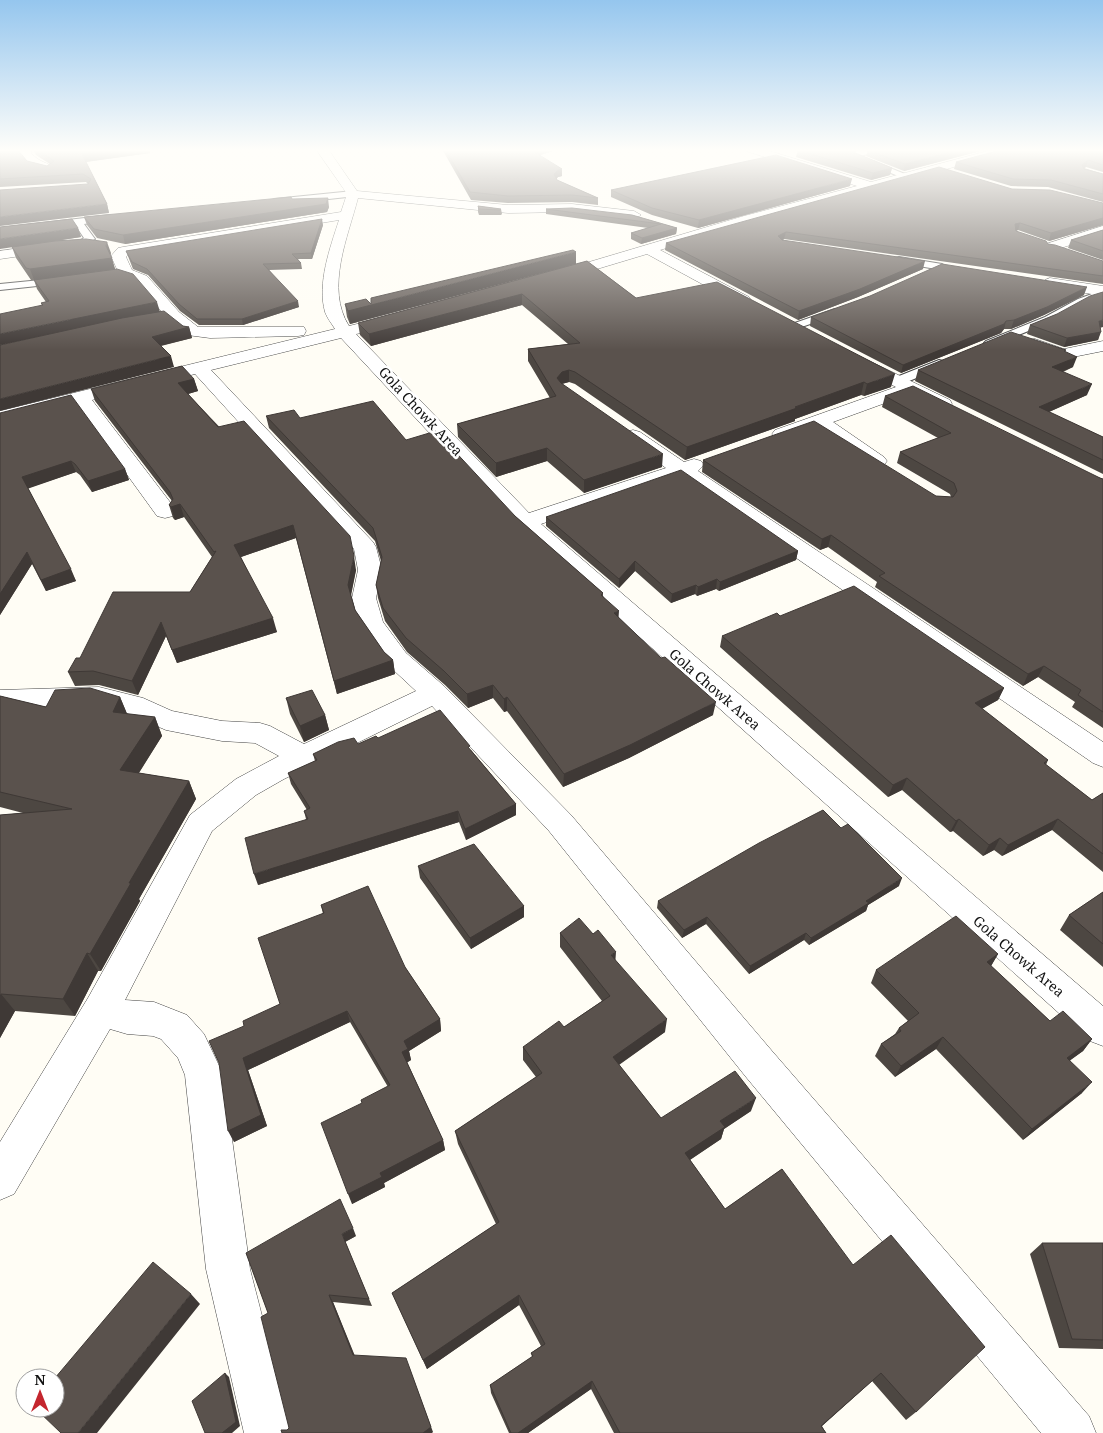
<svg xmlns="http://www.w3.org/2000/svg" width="1103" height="1433" viewBox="0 0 1103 1433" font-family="'Noto Serif',serif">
  <rect width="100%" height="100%" fill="#fffdf5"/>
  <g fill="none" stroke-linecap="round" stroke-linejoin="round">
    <g stroke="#444" stroke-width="2">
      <path id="lane" d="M865 150 869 152 868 154 860 156 910 176 903 178 852 157 853 152Z
        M353 191 356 192V196L274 205 270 202 274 199Z
        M110 215 113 216V220L84 224 95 239 79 247 74 244 84 238 76 226 0 234V228Z
        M899 257 942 264 947 267 942 270 895 262V258Z
        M61 278 65 279 66 281 65 283 0 290V284Z
        M1103 290V297L1086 303 1053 321 994 345 990 346 984 343 986 341 1045 317 1078 299Z
        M835 309 841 312 839 314 793 330 787 327 789 325Z
        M939 360 943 361 945 364 943 367 902 384H894L892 381 894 378Z"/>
    </g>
    <g stroke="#444" stroke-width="1">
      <path id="street" d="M20 149H32L31 153C41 164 47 161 55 169L49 173 30 167 19 153Z
        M316 149H328L357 191 508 205 572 204 634 211 641 215 634 219 572 212 508 213 358 198C348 237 325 288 349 326L361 323 367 324 369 328 367 332 356 334 529 513 666 468 626 440 623 436 626 432 633 430 640 432 684 462 694 459 701 461 704 465 698 471 1103 742V767L1093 763 679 477 541 524 1103 1006V1046L1090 1041 517 527 341 338 211 370 373 542 376 547 382 570 376 598 383 622 406 653 444 686 571 815 772 1051 1089 1416 1096 1433H1041L746 1077 549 831 432 706 284 779 256 795 212 831 125 1000 154 1002 187 1015 204 1034 223 1074 250 1269 292 1433H244L206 1269 185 1075 178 1058 161 1039 153 1036 127 1034 110 1029 14 1194 0 1200V1142L88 998 190 815 236 779 279 756 255 743 222 741 166 730 124 712 99 705 0 708V690L99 687 143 698 172 711 222 721 260 723 270 726 304 744 416 691 388 665 359 623 352 598 358 570 354 549 195 374 92 400 173 506 176 511 173 516 165 518 157 516 76 404 0 423V411L335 329C332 324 327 318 325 312 317 283 330 248 339 220L128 255 126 257 132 270 147 276 179 312 198 327H304L306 331 304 335 298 336 210 338 187 335 167 318 137 282 120 276 111 256 118 248 123 247 341 212 347 194Z
        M744 149H763L871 182 995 149H1014L1012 151 754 222 660 250 749 297 751 300 749 303H737L647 254 557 281 552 279 549 276 552 273 744 216 857 186 746 151Z
        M1103 226V235L1051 251 1046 250 1044 247 1046 244Z
        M50 244 55 245 57 248 55 251 0 259V251Z
        M1050 278 1103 286V296L1045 286 1042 283 1045 280Z
        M1035 339 1064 349 1103 341V351L1063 359 1029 348 1026 344 1029 340Z
        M861 357 950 400 952 404 950 408 943 410 936 408 910 394 833 422 884 457 887 461 884 465 877 467 870 465 816 428 782 440 775 438 772 434 775 430 896 387 855 366 852 362 855 358Z"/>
    </g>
    <use href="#lane" fill="#fff" fill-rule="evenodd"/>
    <use href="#street" fill="#fff" fill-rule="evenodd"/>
  </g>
  <path fill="#4d4742" d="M0 149 18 150 27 161 47 166 50 164 36 155 33 149H149L150 153 86 162 107 204 109 213 88 184 86 182 0 187Z
    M442 149H560L540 155 562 176 558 177 557 178V180L598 198V205L572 202 508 203 471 200Z
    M804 149H862L853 150V152L892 168 890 175 871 180 796 157 798 150Z
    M867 149H988L904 171 866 156 868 150Z
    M1103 149V172L1086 167 1084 168 1103 174V202L1048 187 1011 186 954 169 956 162Z
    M850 186 698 228 652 215 611 197V190Z
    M1012 189 1103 203V225L1049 241 1018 230 1016 231 1048 244 1103 261V284L784 239 783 240 923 269 858 297 798 320 665 250 666 243Z
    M292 199 329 207 327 212 125 244 97 238 87 225 84 217Z
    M478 206 501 209 502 214 501 215H479L478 212Z
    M546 209 632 215 677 228 676 234 641 244 631 239V233L648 228 546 214Z
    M323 225 312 259H298L301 263 302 269 269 270 299 307 243 325H199L180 311 148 275 133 269 126 251Z
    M78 228 81 237 62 240 111 253 110 255 115 269 160 312 183 326 189 327 192 338 161 346 174 367 42 306 41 303 46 302 37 289 34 280H31L16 258 12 247Z
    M1103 230V260L1068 248 1071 240Z
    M587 261 636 298 891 387 864 396 861 395 795 419V421L685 460 575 384 569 382 562 384 662 467 584 493 547 461 496 477 458 437 457 424 550 398 528 361V349L568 344 522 305 371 346 360 335 358 323Z
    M576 264 350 324 347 317 345 304H371Z
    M1084 295 1044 315 1011 329H1004L1001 333 901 373 810 326 811 317Z
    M1057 314 1101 328 1098 340 1064 347 1027 334 1030 325Z
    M1065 352 1073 367 1063 372 1087 395 1049 412 1103 437V474L915 381 918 370Z
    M194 379 198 391 188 394 356 570 351 596 355 610 384 652 393 660 395 674 337 694 296 538 241 557 277 632 177 663 166 636 138 695 99 685 75 686 68 672 80 658 190 592 212 557 184 517 175 520 173 518 169 505 172 501 95 401 91 389Z
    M885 396 1103 479V728L1072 707 1075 702 1038 677 1023 686 875 587 877 582 828 547 820 550 702 472 703 460 936 496 951 497 950 494 897 463 900 452 938 438 882 407Z
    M0 413 125 469 129 480 92 492 80 475 76 472 28 488 76 581 46 591 32 564 0 615Z
    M266 416 300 418 406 440 515 516 603 593V596L619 618 713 715 629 758 563 787 507 711 504 712 493 698 468 708 445 685 407 652 385 621 378 598 376 585 381 561 375 541 269 428Z
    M546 517 798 551 796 560 719 591 716 589 697 596 695 594 671 603 635 571 619 588 546 526Z
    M780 616 1004 688 998 700 982 709 1048 760 1046 765 1092 800 1103 793V872L1052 830 1002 856 994 850 983 856 953 831 950 832 902 790 888 797 720 647 722 636Z
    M0 696 46 707 120 697 127 714 155 717 162 736 139 773 189 781 196 799 139 899 140 901 101 971H98L75 1016 15 1011 0 1038V815L23 813 0 807Z
    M286 698 325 715 329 730 304 742 290 714Z
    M378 738 471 750 516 804V815L466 840 459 822 258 885 306 819 304 811 307 810 291 784 288 773 315 761 313 754 358 744Z
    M418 866 524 906V917L471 949 420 878Z
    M899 886 868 905 866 911 809 945 804 940 749 974 706 924 682 938 657 908 658 901Z
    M1103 892V967L1060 930 1069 915Z
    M321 905 405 967 440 1019 441 1031 409 1051 411 1060 407 1062 443 1140 445 1150 384 1183 385 1187 352 1204 362 1103 388 1087 350 1022 248 1070 267 1126 234 1142 244 1026 280 1004 323 914Z
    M560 933 615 960 665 1032 619 1065 661 1118 751 1111 724 1129 721 1139 690 1160 725 1209 782 1169 916 1412 906 1420 872 1381 822 1426 826 1433H614L591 1389 528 1433H509L491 1393 490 1385 532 1357 531 1353 541 1346 519 1305 427 1369 392 1293 496 1224 458 1144 455 1131 536 1077 523 1060V1047L564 1027 602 1001 560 947Z
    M998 954 991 966 1050 1021 1092 1039 1083 1051 1070 1060 1082 1093 1023 1140 936 1049 895 1077 875 1056 881 1044 895 1034 899 1028 908 1021 871 983 876 970Z
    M356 1236 345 1242 372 1306 333 1302 354 1355 433 1432 287 1430 289 1428 268 1313 246 1253Z
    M1042 1243H1103V1349L1059 1348 1030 1254Z"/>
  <path fill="#3f3936" d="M119 149H149L150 153 84 162 82 154Z
    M538 149H560L533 157V151Z
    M964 149H988L904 171 905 164Z
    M1088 160 1086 167 1079 172 1082 165Z
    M892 168 890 175 871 180 873 173Z
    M562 169V176L558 177 554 181V174L558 170Z
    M852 179 850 186 698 228 699 220Z
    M328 198 329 207 327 212 125 244 123 235Z
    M107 204 109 213 0 226V217Z
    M1103 218V225L1049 241 1051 233Z
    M322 219 323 225 312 259 311 253Z
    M1020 223 1018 230 1012 232 1015 224Z
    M78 228 81 237 0 249V239Z
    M677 228 676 234 641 244 642 238Z
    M786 232 784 239 777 244 778 236Z
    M107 242 111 253 109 257 106 246Z
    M576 252V264L350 324 348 311Z
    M112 258 115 269 34 280 30 269Z
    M925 261 923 269 858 297 798 320 799 311Z
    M1087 287 1084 295 1044 315 1011 329 1014 320Z
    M522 294V305L371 346 369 334Z
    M298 301 299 307 243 325 242 319Z
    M157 302 160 312 0 345V334Z
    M1103 320V327L1096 329 1099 321Z
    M1006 321 1004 329 1001 333 901 373 903 365Z
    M189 327 192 338 155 347 152 337Z
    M1101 332 1098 340 1064 347 1067 338Z
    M171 356 174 367 0 411V399Z
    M1077 357 1073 367 1048 377 1052 367Z
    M569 370V382L561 384 557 378 562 372Z
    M895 374 891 387 864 396 867 384Z
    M194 379 198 391 181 396 178 383Z
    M864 382 861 395 795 419V421L685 460 687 447Z
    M1092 384 1087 395 1035 418 1039 407Z
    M547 448V461L496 477V463Z
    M663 454 662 467 584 493V480Z
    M71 461 76 472 27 489 22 477Z
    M125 469 129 480 92 492 88 481Z
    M180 504 184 517 175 520 171 507Z
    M293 525 296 538 238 558 234 545Z
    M831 535 828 547 820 550 822 539Z
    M798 551 796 560 719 591 720 582Z
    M27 552 32 564 0 615V594Z
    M354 556 356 570 350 598 348 585Z
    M635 561V571L619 588V579Z
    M71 569 76 581 46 591 41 580Z
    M717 579 716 589 697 596 698 587Z
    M696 585 695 594 671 603 672 594Z
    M619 611 618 624 614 613Z
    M273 618 277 632 177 663 172 650Z
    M161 622 166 636 138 695 132 681Z
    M393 660 395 674 337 694 334 681Z
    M1044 666 1038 677 1023 686 1028 674Z
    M493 685V698L468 708 467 694Z
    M1004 688 998 700 970 715 975 703Z
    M120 697 128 716 113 712Z
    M507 697V711L504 712V699Z
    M716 702 713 715 629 758 563 787 564 774Z
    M325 715 329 730 304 742 300 726Z
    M155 717 162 736 129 788 120 770Z
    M907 778 902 790 888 797 893 785Z
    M189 781 196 799 139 899 140 901 101 971 90 954 129 883Z
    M516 804V815L466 840 465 829Z
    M458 811 459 822 258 885 254 874Z
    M959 819 953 831 950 832 956 821Z
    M1058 819 1052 830 1002 856 1008 845Z
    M1000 838 994 850 983 856 989 845Z
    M902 878 899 886 868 905 866 911 809 945 811 938 866 901Z
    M524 906V917L471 949 470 938Z
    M707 917 706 924 682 938 684 930Z
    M806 933 804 940 749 974 750 966Z
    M616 952 615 966 611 955Z
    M87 953 98 971 75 1016 63 999Z
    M998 954 991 966 987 962Z
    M1 994 15 1011 0 1038V997Z
    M347 1011 350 1022 248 1070 267 1126 234 1142 228 1131 243 1058Z
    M440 1019 441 1031 409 1051 411 1060 405 1064 402 1052 404 1041Z
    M667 1019 665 1032 611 1070 613 1057Z
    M943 1037 936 1049 895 1077 901 1066Z
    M1092 1039 1083 1051 1057 1070 1067 1058Z
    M1092 1082 1082 1093 1023 1140 1032 1129Z
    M756 1098 751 1111 724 1129 721 1139 682 1165 685 1153 720 1121Z
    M443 1140 445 1150 384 1183 385 1187 352 1204 348 1194 380 1173Z
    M353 1228 356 1236 345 1242 372 1306 342 1234Z
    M191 1294 200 1304 97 1433H78Z
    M329 1295 333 1302 357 1361 353 1355Z
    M519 1295V1305L427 1369 423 1360Z
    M408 1364 433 1432 432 1433H423Z
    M225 1373 229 1377 240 1426 232 1433H222Z
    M881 1373 872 1381 814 1433 821 1426Z
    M592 1381 591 1389 528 1433H518Z"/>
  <path fill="#5a524d" stroke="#3f3936" d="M0 149H17L27 161 47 166 54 161 36 149H119L82 154 107 204 0 217V190L88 184 91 179 83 174 0 179Z
    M445 149H538L533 151 562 169 558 170 554 174 557 180 598 198 572 195 508 196 470 192Z
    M804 149H853V152L892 168 873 173 798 150Z
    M869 149H964L905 164 867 150Z
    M1004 149H1103V165L1088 160 1082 165 1084 169 1103 174V194L1051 180 1013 179 956 162Z
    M776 155 852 179 699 220 652 208 611 190Z
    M939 167 1012 189 1050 190 1103 203V218L1051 233 1020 223 1015 224 1016 231 1046 241 1048 244 1055 245 1103 261V276L786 232 778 236 782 240 925 261 860 289 799 311 666 243Z
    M291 197 292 199 328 198 326 204 123 235 94 229 84 217Z
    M478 206 501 209 500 210 479 209Z
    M572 208 632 215 677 228 642 238 631 233 661 224 546 209Z
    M72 219 78 228 0 239V227Z
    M322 219 311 253 292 254 301 263 263 264 298 301 242 319H197L179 304 147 269 132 262 126 251Z
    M1103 230V251L1071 240Z
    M86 239 107 242 106 246 112 258 30 269 26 268 12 247 55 241Z
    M573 250 576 252 348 311 345 304 366 299 371 304V298Z
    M587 261 636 298 717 282 895 374 867 384 864 382 795 407 797 408 687 447 575 372 569 370 562 372 557 378 561 383 663 454 584 480 547 448 496 463 457 424 556 396 528 349 580 343 522 294 369 334 358 323Z
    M942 264 1087 287 1047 307 1014 320 1006 321 1004 324 903 365 811 317 870 296Z
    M117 269 133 274 157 302 0 334V314L43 305 41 303 49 301 34 280Z
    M1103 292V320L1099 321 1101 332 1067 338 1030 325 1057 314 1090 296Z
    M164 311 183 326 189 327 152 337 171 356 0 399V345L122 318Z
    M1011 332 1066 350 1064 351 1077 357 1052 367 1092 384 1039 407 1103 437V460L918 370Z
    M182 366 194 379 178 383 218 427 244 421 350 536 354 556 348 585 355 610 384 652 393 660 334 681 293 525 234 545 273 618 172 650 161 622 132 681 93 671 68 672 76 658H80L113 592H190L216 551 214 552 180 504 171 507 169 505 173 499 170 492 91 389Z
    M913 386 1100 478 1103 479V712L1078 695 1081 690 1044 666 1028 674 879 576 885 573 831 535 822 539 703 460 814 421 936 496 953 497 957 491 954 483 900 452 951 433 885 396Z
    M71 395 125 469 88 481 75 464 71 461 22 477 71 569 41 580 27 552 0 594V413Z
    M373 401 406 440 436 431 515 516 603 593 601 595 619 611 614 613 661 658 665 657 716 702 630 745 564 774 507 697 504 699 493 685 467 694 444 671 406 638 383 608 376 585 382 557 373 528 266 416 294 410 300 418Z
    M681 470 798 551 720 582 717 579 698 587 696 585 672 594 635 561 619 579 546 517Z
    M854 586 1004 688 975 703 1048 760 1044 763 1092 800 1103 793V854L1058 819 1008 845 1000 838 989 845 959 819 956 821 907 778 893 785 722 636 777 613 780 616Z
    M90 688 120 697 113 712 155 717 120 770 189 781 129 883H131L90 954 87 953 63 999 1 994 0 997V815L72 809 0 792V696L46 707 55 690Z
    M312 690 325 715 300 726 286 698Z
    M440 710 470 746 468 747 516 804 465 829 458 811 254 874 245 838 308 819 304 811 310 808 288 773 317 760 313 754 338 742 354 738 358 744 376 736 378 738Z
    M823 810 841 828 848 824 902 878 866 901 869 903 811 938 806 933 750 966 707 917 684 930 658 901 759 843Z
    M474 844 524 906 470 938 418 866Z
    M368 886 405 967 440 1019 404 1041 408 1049 402 1052 443 1140 380 1173 382 1177 348 1194 321 1123 362 1103 361 1100 390 1085 347 1011 243 1058 261 1115 228 1131 219 1063 209 1041 244 1026 243 1021 280 1004 258 938 324 913 321 905Z
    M1103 892V944L1069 915Z
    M956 916 998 954 987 962 1050 1021 1063 1011 1092 1039 1067 1058 1092 1082 1032 1129 943 1037 901 1066 881 1044 901 1031 899 1028 919 1013 876 970Z
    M579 918 593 934 598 930 616 952 611 955 667 1019 613 1057 661 1118 735 1071 756 1098 720 1121 725 1127 685 1153 725 1209 782 1169 853 1265 891 1235 985 1347 916 1412 881 1373 821 1426 826 1433H620L592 1381 518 1433H511L490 1385 533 1356 531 1353 545 1344 519 1295 423 1360 392 1293 499 1222 455 1131 542 1073 523 1047 559 1021 564 1027 610 996 560 933Z
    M340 1199 353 1228 342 1234 369 1299 329 1295 353 1355 406 1358 431 1427 423 1433H282L281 1430H287L289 1428 261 1317 268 1313 246 1253Z
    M1042 1243H1103V1340L1072 1339Z
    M153 1262 191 1294 78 1433H61L35 1408H55V1378Z
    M225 1373 236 1422 222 1433H205L192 1401Z"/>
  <linearGradient id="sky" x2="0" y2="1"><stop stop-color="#95c6ee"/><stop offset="0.43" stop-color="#fffefa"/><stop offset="1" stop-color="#fffefa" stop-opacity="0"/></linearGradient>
  <rect width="1103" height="350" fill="url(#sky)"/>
  <g text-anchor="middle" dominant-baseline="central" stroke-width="5" stroke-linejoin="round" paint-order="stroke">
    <g font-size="14" fill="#111" stroke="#fff">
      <text transform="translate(421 411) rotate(47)">Gola Chowk Area</text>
      <text transform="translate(715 689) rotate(41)">Gola Chowk Area</text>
      <text transform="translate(1019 956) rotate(41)">Gola Chowk Area</text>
    </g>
  </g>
  <g transform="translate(40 1393)"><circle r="24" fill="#ffffff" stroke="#a0a0a0"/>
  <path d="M0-4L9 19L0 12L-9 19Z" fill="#c4262e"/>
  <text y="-8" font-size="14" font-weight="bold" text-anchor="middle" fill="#111111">N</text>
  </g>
</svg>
